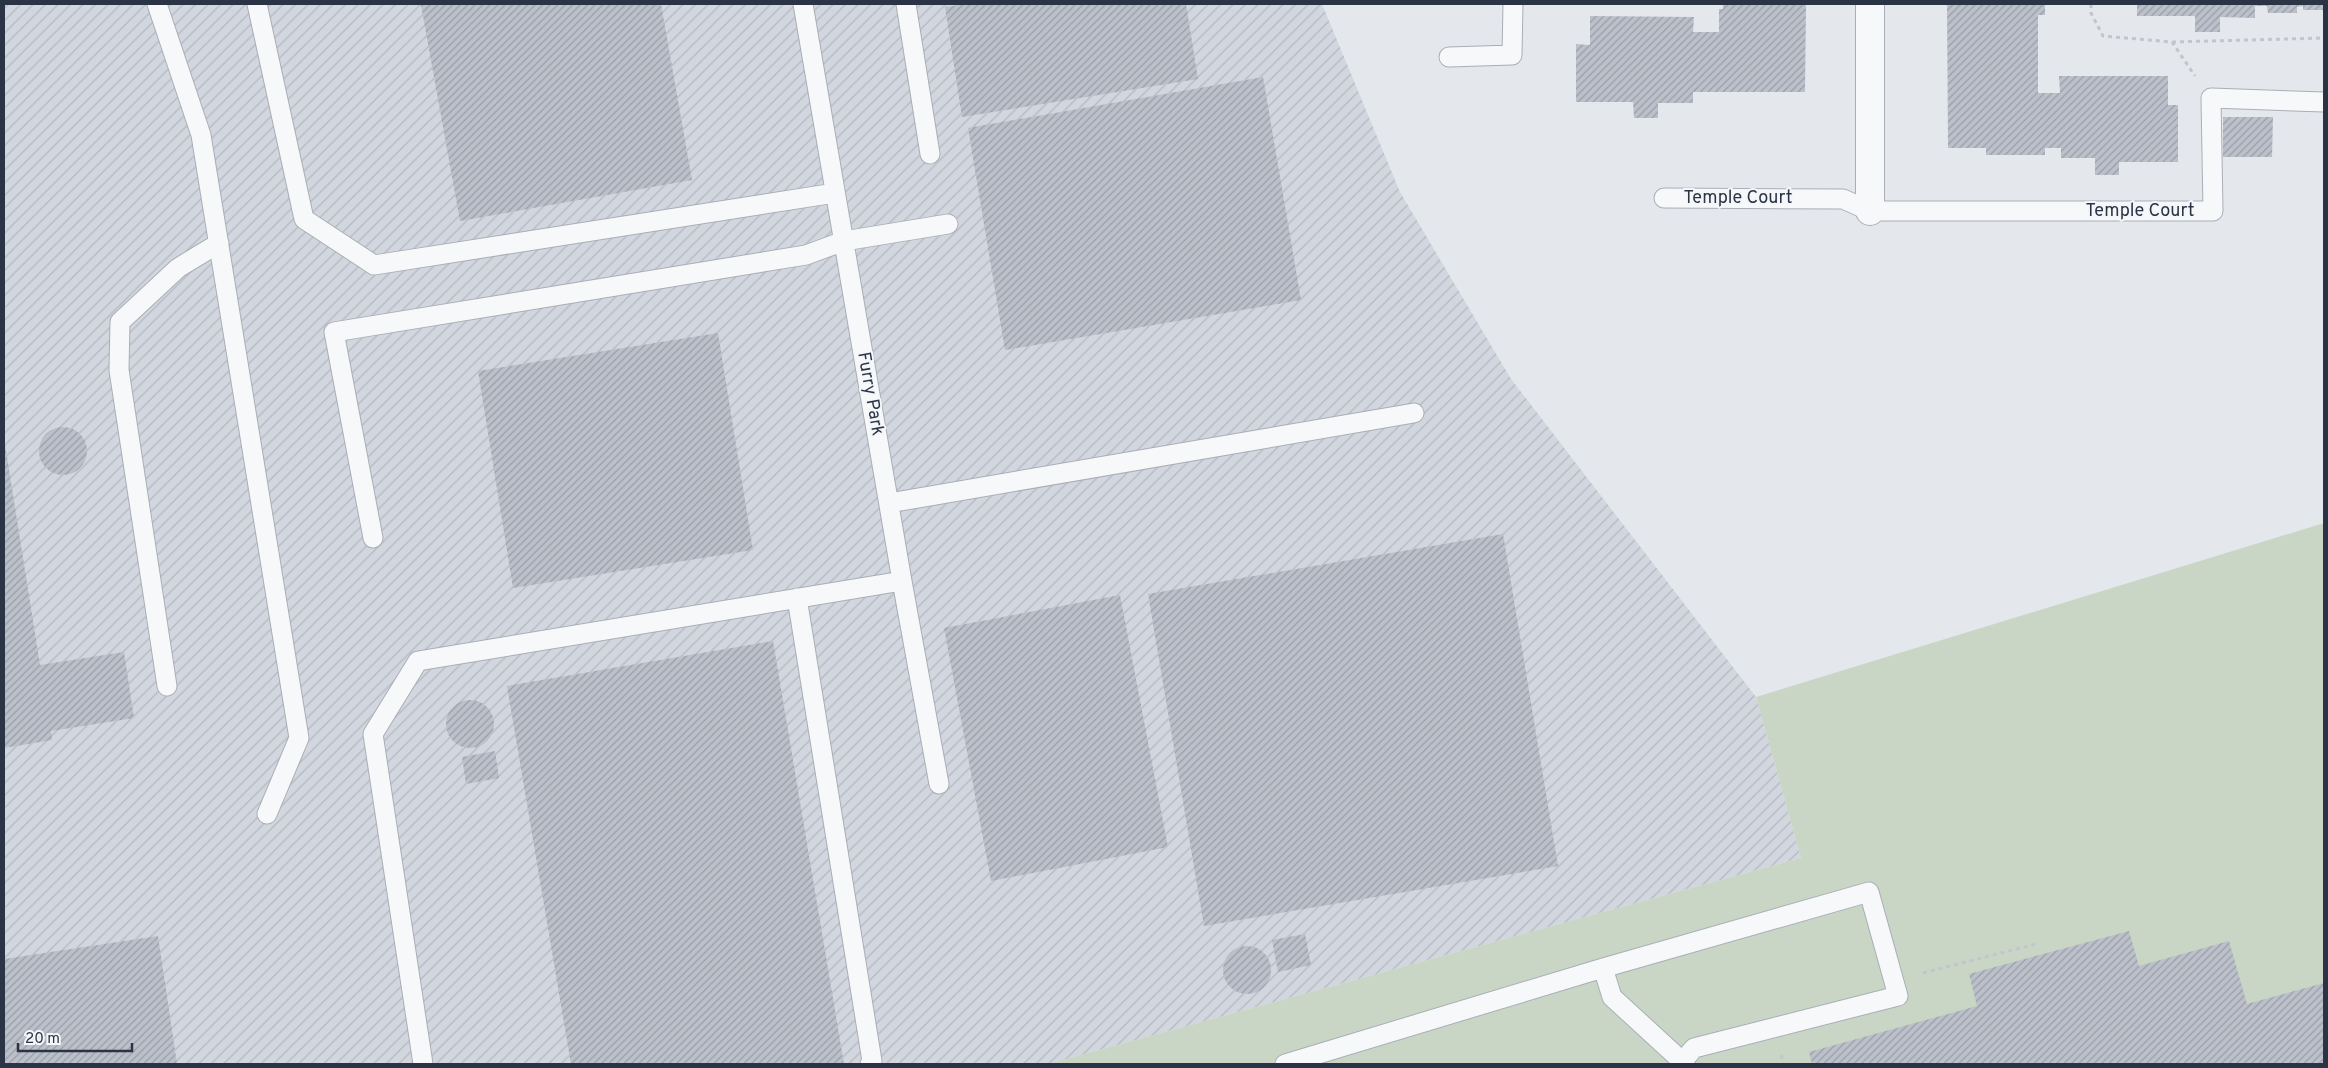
<svg xmlns="http://www.w3.org/2000/svg" width="2328" height="1068" viewBox="0 0 2328 1068" font-family="Overpass,sans-serif">
  <defs>
    <pattern id="industrial-furrows" width="10" height="10" patternUnits="userSpaceOnUse" patternTransform="scale(1.25)"><rect width="10" height="10" fill="#d2d6de"/><path d="M-1 1l2-2M0 10L10 0M9 11l2-2" fill="none" stroke="#b4b8c0"/></pattern>
    <pattern id="building-hatch" width="6" height="6" patternUnits="userSpaceOnUse" patternTransform="scale(1.25)"><rect width="6" height="6" fill="#bbc0ca"/><path d="M-1 1l2-2M0 6l6-6M5 7l2-2" fill="none" stroke="#989da6"/></pattern>
  </defs>
  <rect width="100%" height="100%" fill="#e4e7ec"/>
  <path fill="url(#industrial-furrows)" d="M4 4H1322L1400 192 1511 379 1756 697 1801 858 1048 1064H4Z"/>
  <path fill="#c9d6c5" d="M2324 523V1064H1048L1801 858 1756 697Z"/>
  <path fill="url(#building-hatch)" d="M430 4H661L692 180 460 221 421 5Z
    M967 4H1186L1198 79 962 117 945 7Z
    M1723 4H1806L1805 92H1693V103H1658V118H1634L1633 102H1576V44L1590 45V16L1694 17 1693 32H1719V9H1723Z
    M1947 4H2045V15H2038V93H2060L2059 76H2168V105H2178V162H2119V175H2095V158H2061V148H2045V155H1986V148H1948Z
    M2137 4H2324V10H2303V6L2297 7V13H2268L2267 6H2255V18L2220 17V32H2195V16H2137Z
    M1263 77 1301 300 1005 350 968 128Z
    M2223 117H2273L2272 157H2223Z
    M718 333 753 550 513 588 478 371Z
    M39 451a24 24 0 1 1 48 0a24 24 0 1 1-48 0Z
    M4 438 40 665 124 652 134 718 51 731 52 740 4 748Z
    M1503 534 1558 866 1204 926 1148 594Z
    M1120 595 1168 847 991 881 944 628Z
    M773 641 844 1064H571L507 686Z
    M446 724a24 24 0 1 1 48 0a24 24 0 1 1-48 0Z
    M495 751 499 778 466 784 462 757Z
    M2129 931 2139 966 2229 941 2247 1004 2324 983V1064H1812L1809 1052 1977 1006 1969 974Z
    M1305 934 1311 965 1278 972 1272 940Z
    M158 936 177 1064H4V959Z
    M1223 970a24 24 0 1 1 48 0a24 24 0 1 1-48 0Z"/>
  <g fill="none" stroke-linecap="round" stroke-linejoin="round">
    <g stroke="#a9aeb7" stroke-width="21">
      <path id="service" d="M157 4 201 135 299 738 267 814
        M257 4 304 219 374 265 835 193
        M803 4 902 581 939 784
        M906 4 930 154
        M1449 57 1512 55 1513 4
        M1664 198 1843 199 1870 211H2213L2211 98 2324 102
        M889 503 1414 413
        M373 538 334 332 806 255 844 241 948 224
        M797 598 872 1061 870 1064
        M167 686 119 370 120 322 178 268 219 243
        M1603 968 1612 997 1685 1064
        M423 1064 373 734 418 661 902 581
        M1285 1064 1603 968 1869 892 1898 996 1694 1048 1682 1062"/>
    </g>
    <g stroke="#a9aeb7" stroke-width="30">
      <path id="minor" d="M1870 4V211"/>
    </g>
    <path stroke="#c2c5cb" stroke-width="3" stroke-dasharray="4 4" stroke-linecap="butt" d="M2091 4V13L2103 36 2172 42 2195 76
      M2172 42 2324 38
      M1923 973 2036 944
      M1781 1055 1784 1064"/>
    <use href="#service" stroke="#f7f8fa" stroke-width="19"/>
    <use href="#minor" stroke="#f7f8fa" stroke-width="28"/>
  </g>
  <g text-anchor="middle" dominant-baseline="central" stroke-width="4" stroke-linejoin="round" paint-order="stroke">
    <g font-size="18" fill="#2b3445" stroke="#f4f6f9">
      <text x="1738" y="198">Temple Court</text>
      <text x="2140" y="211">Temple Court</text>
      <text transform="translate(870 394) rotate(80)">Furry Park</text>
    </g>
  </g>
  <rect width="2328" height="1068" fill="none" stroke="#2b3445" stroke-width="10"/>
  <path d="M18 1043v8h114v-8" fill="none" stroke="#2b3445" stroke-width="2.5"/>
  <text x="25" y="1043" font-size="15" fill="#2b3445" stroke="#f4f6f9" stroke-width="4" paint-order="stroke">20 m</text>
</svg>
